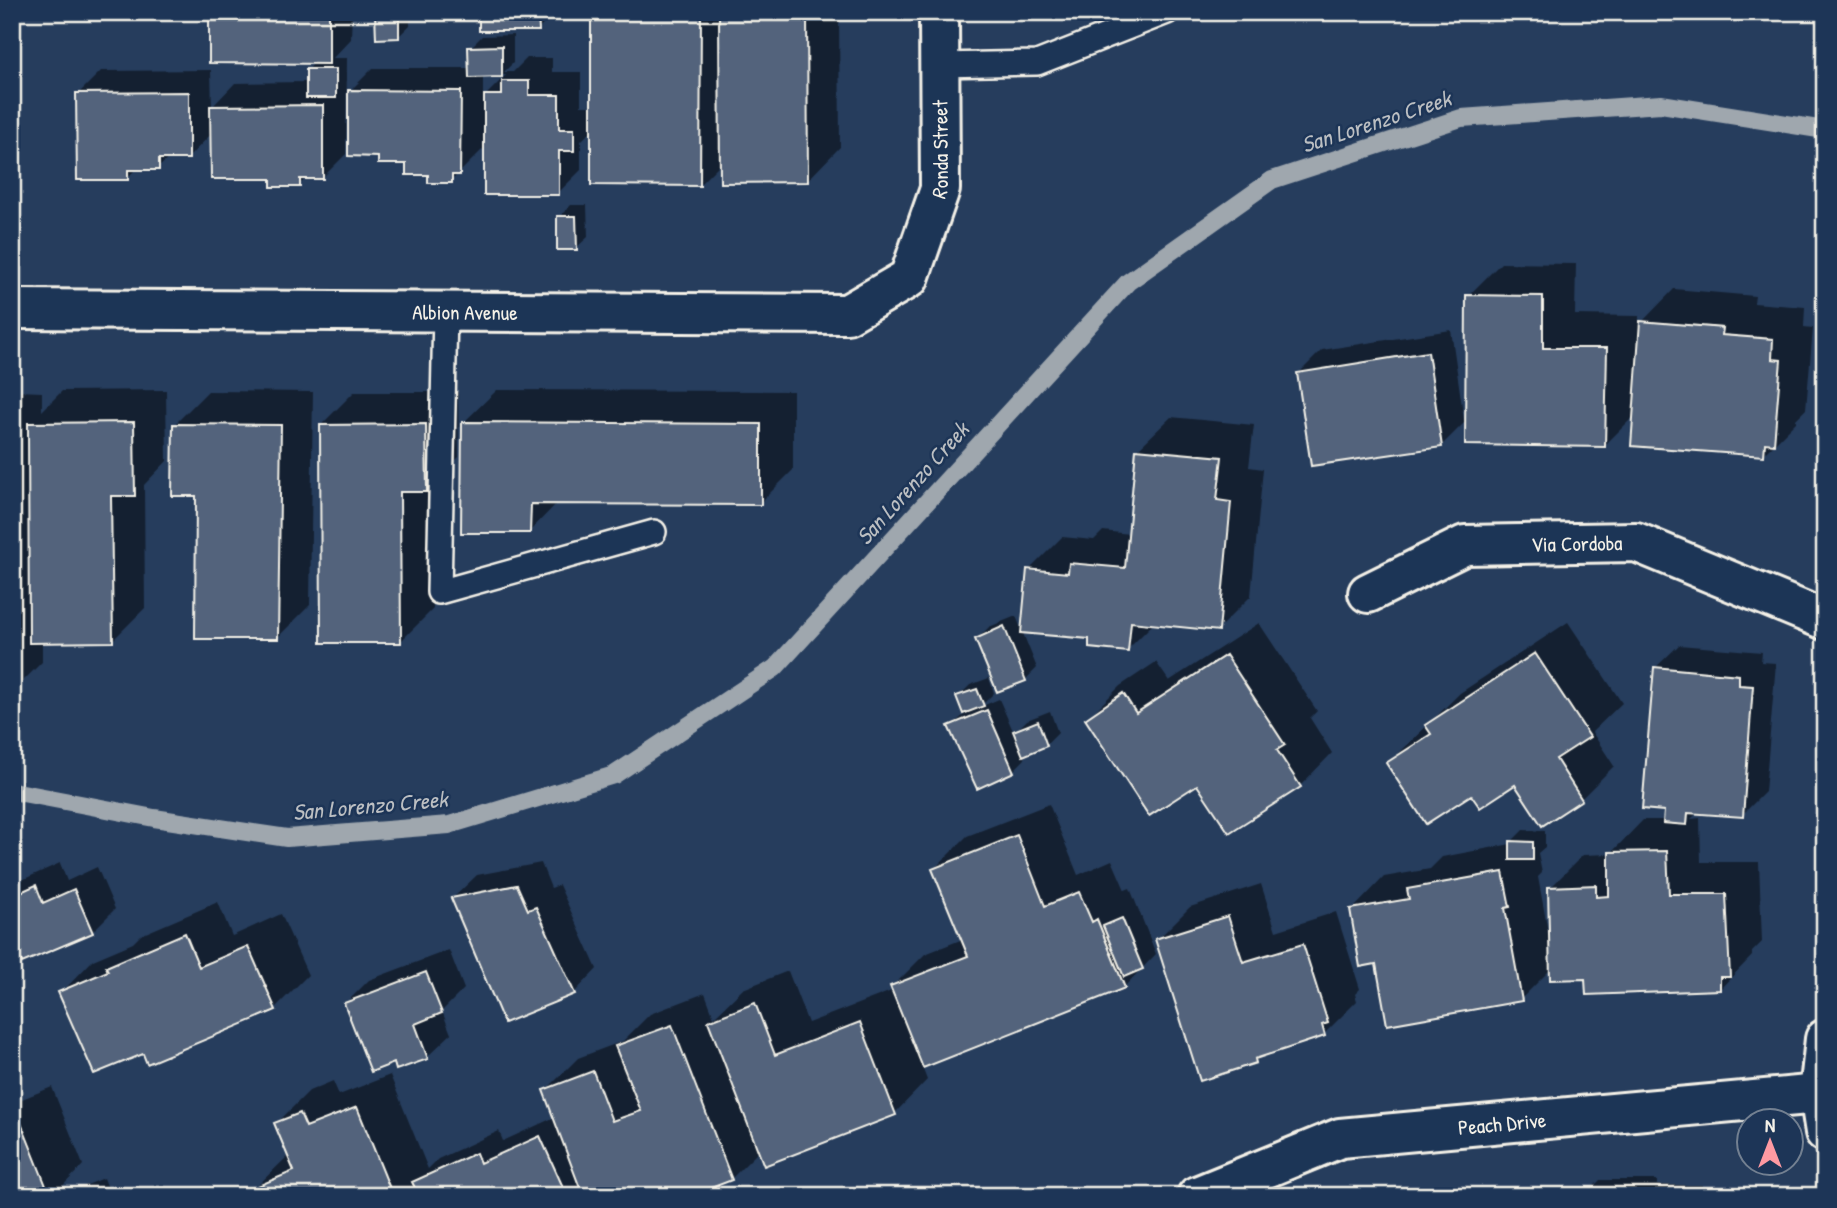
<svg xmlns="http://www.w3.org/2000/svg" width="1837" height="1208" viewBox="0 0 1837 1208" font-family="'Patrick Hand',sans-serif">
  <rect width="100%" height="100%" fill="#263d5d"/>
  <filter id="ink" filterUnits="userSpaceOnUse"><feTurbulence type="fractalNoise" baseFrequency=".0143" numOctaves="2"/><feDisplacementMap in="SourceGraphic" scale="14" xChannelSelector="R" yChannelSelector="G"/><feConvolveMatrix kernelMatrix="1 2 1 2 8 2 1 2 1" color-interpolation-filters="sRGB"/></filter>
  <g filter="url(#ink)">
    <path fill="#0007" fill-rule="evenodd" d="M210 12H352L351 39 333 58H347L346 154 323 177H307L299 185 272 177 212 133 189 157H170L158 168H137L127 178 78 94 101 71 211 70 212 107 235 83 308 82V70L315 62Z
      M376 12H410V25L399 36Z
      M481 12H555L538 30Z
      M592 12H839L840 147 808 180 722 162 700 184 592 130 581 141V170L558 193 485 147 451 181 429 173 408 163 380 155 350 91 373 68H471L470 48 482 36 513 35V63L504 72H513L527 58H552V72H581V106H592ZM506 75 483 98V76Z
      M571 205H587L588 237 576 248 559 217Z
      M1501 263 1576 264 1575 315 1639 316V325L1674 289 1755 296 1754 303 1805 307 1804 327 1813 328 1806 409 1796 419V422L1763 455 1635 415 1605 445 1467 420 1442 445 1299 373 1322 350 1451 330 1464 420 1467 419 1468 296Z
      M12 379H19V391L42 392V411L62 391 166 390 167 461 144 485 145 608 112 641H42V662L12 692Z
      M497 390 793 391V470L760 503 558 502 530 531 464 422Z
      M208 391 313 392 310 605 277 638 198 494 175 424Z
      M354 392H458L459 457 432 484 433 609 400 642 321 425Z
      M1171 417 1254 425 1249 467 1263 469 1251 596 1218 629 1154 623 1127 650 1091 638 1029 570 1062 537 1094 540 1103 531 1130 534 1138 449Z
      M1016 616 1037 668 1026 679 998 690 977 639 989 627Z
      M1568 622 1622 703 1592 732 1614 766 1581 799 1516 783 1471 792 1389 763 1460 693Z
      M1259 623 1317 711 1310 718 1332 753 1300 786 1198 783 1087 719 1120 686 1156 662 1169 681Z
      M1679 645 1762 652 1761 662 1776 663 1765 792 1742 815 1698 812 1691 819 1700 818 1701 862H1759L1762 942 1752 952V956L1720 989 1586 977 1551 969 1521 999 1377 962 1352 910 1384 877 1430 869 1442 857 1511 844V842L1523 830 1545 831V847L1538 853 1542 873 1538 877 1549 937 1551 936 1550 888 1583 855 1610 854 1643 820H1665L1655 668Z
      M989 678 994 693 980 707 999 699 1014 733 1027 720 1050 711 1058 733 1046 745 1023 754 1025 759 1013 771 950 727 965 714 958 697 970 685Z
      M1049 804 1078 875 1112 860 1125 890 1130 888 1156 954 1124 987 922 1067 927 1080 895 1113 760 1150 731 1179 581 1184 569 1196H258L255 1188 289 1155 276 1124 309 1091 333 1081 339 1095 390 1075 428 1169 438 1159 499 1131 503 1141 555 1117 545 1091 578 1058 623 1041 650 1014 705 993 714 1017 743 989 788 971 808 1023 894 990 892 987 925 954 963 939 934 869 967 836Z
      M60 863 67 881 97 867 115 909 92 932 12 935V889L22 880Z
      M541 863 551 888 559 885 597 969 574 993 453 898 477 875Z
      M1261 884 1276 931 1336 912 1360 989 1355 994 1357 1001 1324 1034 1263 1054 1255 1062 1157 940 1190 907Z
      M218 902 232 936 281 914 308 975 275 1008 144 1052 61 993 93 960 133 943 141 935Z
      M449 950 464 989 442 1011 451 1034 427 1057 397 1068 395 1061 346 1003 369 980Z
      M52 1087 83 1165 53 1196H12V1103Z
      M104 1178 111 1196H60Z
      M1600 1180H1657V1185H1702V1195L1740 1196H1584Z
      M1496 1191 1497 1196H1474Z"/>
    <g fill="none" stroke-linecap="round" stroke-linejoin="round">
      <path stroke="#9fa7ae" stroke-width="18" d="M12 791 154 818 287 838 449 825 614 775 775 668 1128 282 1272 180 1461 118 1661 104 1825 130"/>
    </g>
    <path fill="#52647b" stroke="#f4f1e8" stroke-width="2" d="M209 12H329V64L209 63Z
      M375 12H399V38L376 39Z
      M479 12H538L539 31H479Z
      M591 12H701L700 186 591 185Z
      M719 12H807L808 182 720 183Z
      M502 46V77L469 78 468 47Z
      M306 69H336V98H306Z
      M502 81H529V95H559V129H574V151H559V195H484V95H502Z
      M348 90 461 91 460 175H452V183H428V175H406V164H378V157L348 156Z
      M189 92V159H159V170H128V180H77L76 93Z
      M323 105V179H300V187H271V179H211L210 106Z
      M557 216H576L577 250H557Z
      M1466 295 1543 296V348H1607L1605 447 1465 445Z
      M1640 321 1723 328 1722 335 1773 339 1772 359 1781 360 1774 444 1765 443 1764 456 1631 446Z
      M1428 352 1442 447 1311 466 1297 373Z
      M134 422 135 496H111L113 642 29 643 28 423Z
      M462 422 761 424V505L531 504 530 533H461Z
      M173 424 281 425 278 639H195L196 496H172Z
      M426 424 427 492H400L401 643H321L320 425Z
      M1136 449 1222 457 1217 500 1231 502 1219 631 1131 622 1128 652 1089 648V639L1021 633 1027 569 1068 573 1069 563 1125 568Z
      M1004 626 1026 681 997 692 975 639Z
      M1535 653 1590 737 1556 759 1582 800 1542 826 1515 785 1480 808 1471 795 1426 824 1386 763 1431 734 1425 725Z
      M1226 655 1285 745 1277 750 1301 787 1229 833 1197 785 1149 816 1085 719 1123 693 1136 713Z
      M1654 667 1739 675V685L1753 686 1743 817 1688 813 1687 825 1663 823 1664 811 1642 809Z
      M977 689 984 706 963 714 956 696Z
      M987 710 1014 772 977 789 948 726Z
      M1038 721 1047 746 1023 756 1013 731Z
      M1017 835 1045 906 1079 892 1092 922 1097 919 1125 988 923 1068 890 986 968 956 932 869Z
      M1510 841 1533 842V860H1510Z
      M1667 851 1669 894H1726L1730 977H1720V990L1586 995 1585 979 1550 980 1548 887 1596 885V897L1609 896V852Z
      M1503 872 1510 907 1505 908 1522 1001 1387 1025 1376 964 1360 967 1350 909 1409 899 1407 889Z
      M36 885 43 903 74 889 93 933 22 963 12 939V896Z
      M517 885 528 910 536 907 575 994 504 1023 451 898Z
      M1228 916 1243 962 1303 944 1328 1023 1322 1025 1325 1036 1255 1059 1256 1063 1200 1081 1155 939Z
      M1122 918 1143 969 1124 977 1103 926Z
      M185 933 199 967 248 946 276 1010 147 1064 143 1054 94 1074 58 992 108 971 106 967Z
      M426 972 442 1013 415 1024 428 1059 396 1070 394 1063 371 1072 344 1003Z
      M755 1003 775 1055 860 1022 896 1115 764 1166 708 1021Z
      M672 1025 732 1180 690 1196H583L543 1090 593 1071 612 1121 641 1111 615 1046Z
      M357 1107 393 1196H256L253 1188 294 1171 274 1123 300 1113 306 1127Z
      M19 1118 50 1196H12V1121Z
      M540 1136 567 1196H419L412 1182 476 1153 480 1163Z"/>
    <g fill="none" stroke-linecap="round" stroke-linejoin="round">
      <g stroke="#f4f1e8" stroke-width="28">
        <path id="service" d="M939 65 1037 63 1167 12
          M445 312 439 592 654 532"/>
      </g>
      <g stroke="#f4f1e8" stroke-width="44">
        <g id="minor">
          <path id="s1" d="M12 309 847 314 909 278 940 189 939 12"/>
          <path id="s2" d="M1368 593 1465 545 1636 542 1825 620"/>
          <path d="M1825 1039 1819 1094 1825 1132"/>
          <path id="s3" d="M1197 1196 1340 1138 1819 1094"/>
        </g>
      </g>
      <use href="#service" stroke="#1d3557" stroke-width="23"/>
      <use href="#minor" stroke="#1d3557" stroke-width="38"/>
    </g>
  </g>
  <g text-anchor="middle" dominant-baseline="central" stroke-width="5" stroke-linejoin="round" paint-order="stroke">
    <g font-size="21" fill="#f4f1e8" stroke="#1d3557">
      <text stroke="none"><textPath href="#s1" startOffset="1041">Ronda Street</textPath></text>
      <text stroke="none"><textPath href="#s1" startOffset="453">Albion Avenue</textPath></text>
      <text stroke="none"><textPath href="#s2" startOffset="220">Via Cordoba</textPath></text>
      <text stroke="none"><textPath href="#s3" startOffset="317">Peach Drive</textPath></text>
    </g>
    <g font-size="23" font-style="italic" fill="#bcbfc2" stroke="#1d3557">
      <text transform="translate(1376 121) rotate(-18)">San Lorenzo Creek</text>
      <text transform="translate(912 483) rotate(-48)">San Lorenzo Creek</text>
      <text transform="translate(370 805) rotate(-5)">San Lorenzo Creek</text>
    </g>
  </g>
  <rect width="1837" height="1208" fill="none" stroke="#1d3557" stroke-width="42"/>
  <rect x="21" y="21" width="1795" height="1166" fill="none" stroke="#f4f1e8" stroke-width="2.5" filter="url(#ink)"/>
  <g transform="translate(1770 1142)"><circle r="33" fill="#1d3557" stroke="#738091" stroke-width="2"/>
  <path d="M0-5L12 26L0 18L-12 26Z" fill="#ff9aa2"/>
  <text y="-10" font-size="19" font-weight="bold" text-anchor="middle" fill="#f4f1e8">N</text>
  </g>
</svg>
